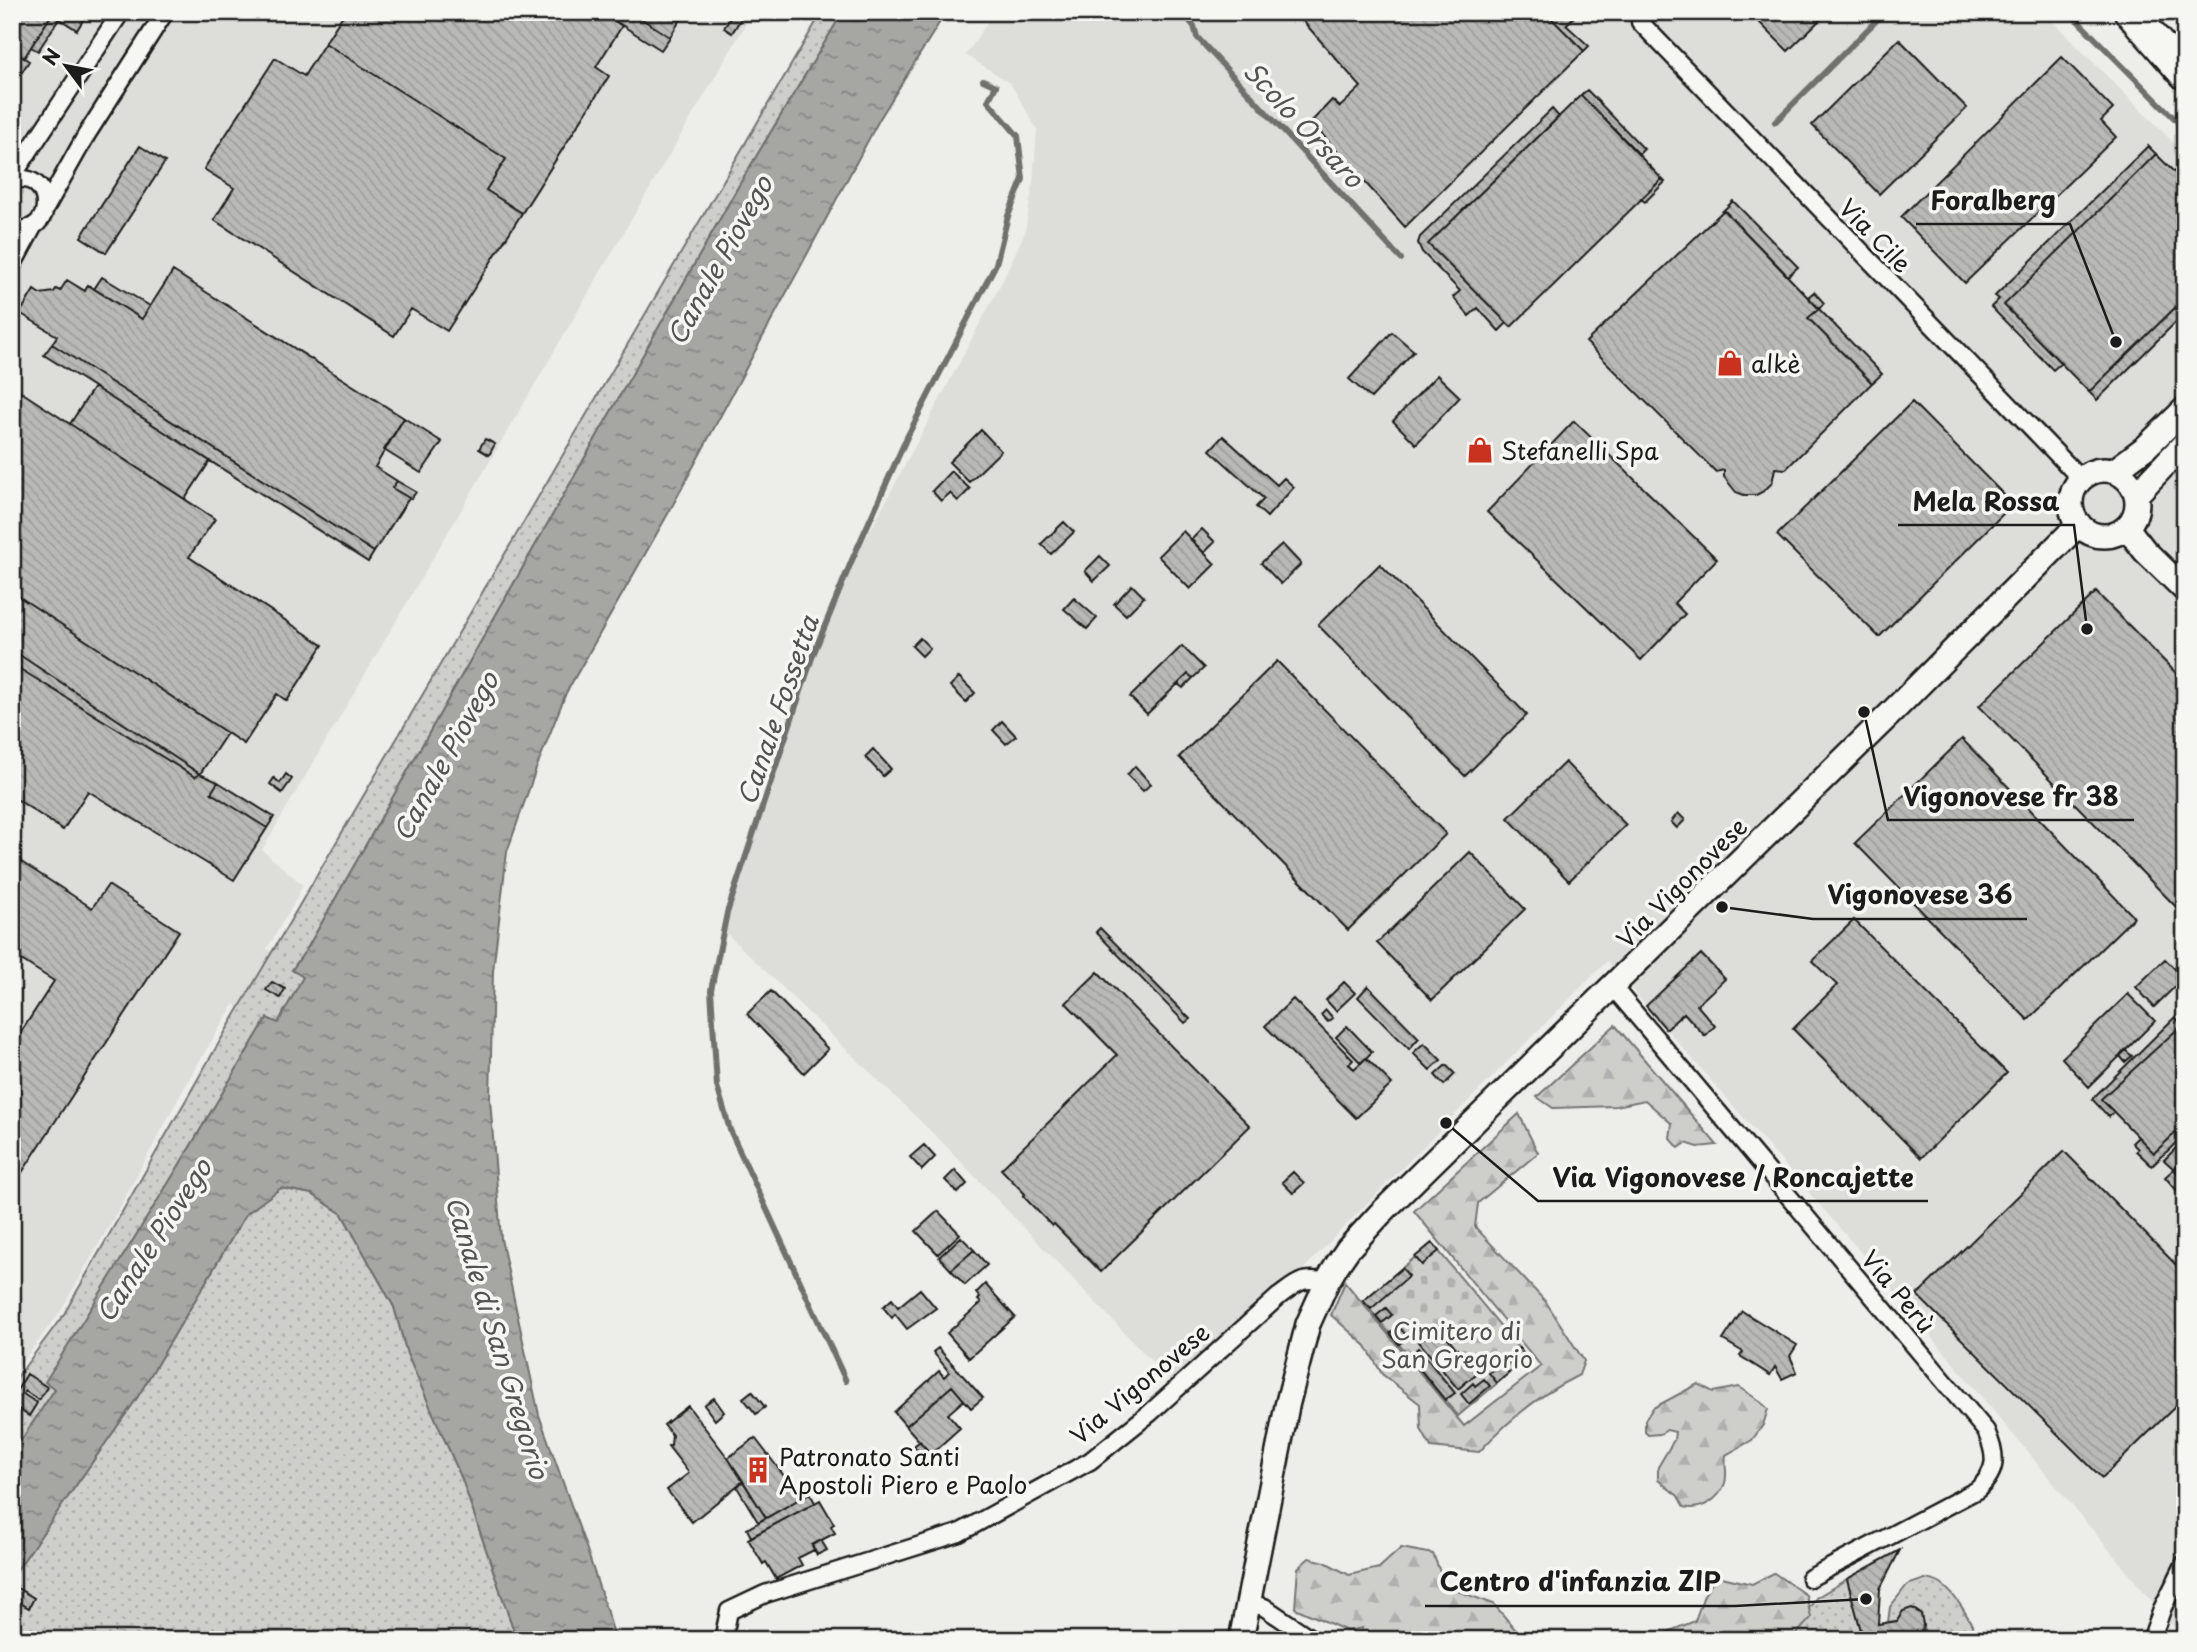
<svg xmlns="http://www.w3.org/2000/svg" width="2197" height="1652" viewBox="0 0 2197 1652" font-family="'Playpen Sans',sans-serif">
  <defs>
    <pattern id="grass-dots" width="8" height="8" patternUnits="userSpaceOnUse" patternTransform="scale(1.75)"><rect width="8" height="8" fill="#cececb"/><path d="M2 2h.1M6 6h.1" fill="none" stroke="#b0b0ae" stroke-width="1.8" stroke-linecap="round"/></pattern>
    <pattern id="forest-firs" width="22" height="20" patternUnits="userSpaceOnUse" patternTransform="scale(1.75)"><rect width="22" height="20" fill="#cececb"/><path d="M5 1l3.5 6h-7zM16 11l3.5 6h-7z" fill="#b0b0ae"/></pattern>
    <pattern id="cemetery-stones" width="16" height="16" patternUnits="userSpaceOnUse" patternTransform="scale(1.75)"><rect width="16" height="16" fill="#cececb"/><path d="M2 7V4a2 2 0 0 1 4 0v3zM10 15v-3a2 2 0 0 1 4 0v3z" fill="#b0b0ae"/></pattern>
    <pattern id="water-ripples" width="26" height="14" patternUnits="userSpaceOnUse" patternTransform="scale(1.75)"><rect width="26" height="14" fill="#a6a6a3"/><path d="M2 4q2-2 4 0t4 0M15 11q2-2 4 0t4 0" fill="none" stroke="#868684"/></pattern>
    <pattern id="building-back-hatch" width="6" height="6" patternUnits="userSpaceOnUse" patternTransform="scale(1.75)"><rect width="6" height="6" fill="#b9b9b6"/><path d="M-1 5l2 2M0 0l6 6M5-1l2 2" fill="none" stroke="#9e9e9c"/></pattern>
  </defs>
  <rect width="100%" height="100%" fill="#edede9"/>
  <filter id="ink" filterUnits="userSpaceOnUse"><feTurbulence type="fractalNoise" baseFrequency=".0143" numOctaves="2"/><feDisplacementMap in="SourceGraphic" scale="14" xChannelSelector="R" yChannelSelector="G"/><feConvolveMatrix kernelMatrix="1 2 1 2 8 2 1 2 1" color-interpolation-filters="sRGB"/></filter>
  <g filter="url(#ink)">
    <path fill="#ddddda" d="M12 12H753L262 850 303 885 299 892 300 893 267 949 314 971 278 1032 234 1004 193 1072 116 1214 60 1312 12 1376Z
      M994 12H2043L2185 154V1640H2172L2175 1629 1871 1264 1607 961 1344 1227 1183 1394 944 1144 726 933 730 914 816 656 853 563 1003 280 1025 232 1033 183 1037 129 1010 83 966 55Z"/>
    <path fill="url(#grass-dots)" stroke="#757574" stroke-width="2" d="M822 12H843L742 180 308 947 292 970 304 977 278 1023 267 1018 174 1174 46 1382 55 1389 20 1442 12 1438V1384L64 1314 203 1070Z
      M280 1188 312 1194 342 1214 394 1307 407 1354 462 1479 517 1640H12V1577L137 1398 246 1214Z
      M1847 1579 1862 1634 1854 1640H1788L1816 1598Z
      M1925 1579C1930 1580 1937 1581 1941 1584 1957 1595 1972 1622 1978 1640H1929L1922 1632 1923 1625 1921 1614 1912 1608 1903 1611 1897 1621 1888 1622 1890 1607 1907 1585Z"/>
    <path fill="url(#forest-firs)" stroke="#757574" stroke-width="2" d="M1615 1025 1717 1145 1698 1147 1686 1143 1679 1148 1670 1138 1672 1124 1645 1100 1616 1106 1553 1108 1537 1097Z
      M1519 1114 1538 1153 1478 1203 1475 1227 1546 1302 1584 1361 1579 1375C1540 1394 1508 1420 1479 1452L1431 1447 1421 1429 1420 1404 1382 1374 1366 1346 1331 1315 1345 1282 1464 1426 1541 1366 1414 1211Z
      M1698 1384 1713 1392 1738 1387C1748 1393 1761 1401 1768 1409L1763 1425 1752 1440 1726 1455C1724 1464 1728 1473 1725 1483 1719 1500 1701 1511 1684 1507L1678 1496 1658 1480V1467L1674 1440 1675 1432 1667 1430 1660 1434 1648 1435 1645 1432V1420L1653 1408Z
      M1401 1548 1433 1554 1446 1587 1494 1604 1524 1640H1358L1362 1628 1347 1631 1295 1608 1298 1568 1309 1558 1325 1562 1349 1575 1379 1568Z
      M1774 1573 1806 1595 1811 1618 1791 1640H1661L1665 1633 1695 1621 1704 1595 1717 1576 1752 1584Z"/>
    <path fill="url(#cemetery-stones)" stroke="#757574" stroke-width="2" d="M1432 1243 1527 1358 1458 1416 1363 1301Z"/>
    <path fill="url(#water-ripples)" stroke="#6f6f6d" stroke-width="2" d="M843 12H946L879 120 669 512 566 693 536 769 507 852 493 971 490 1099 501 1239 539 1415 587 1550 616 1640H517L462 1479 407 1354 394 1307 342 1214 312 1194 281 1188 246 1214 137 1398 12 1577V1438L20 1442 55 1389 45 1382 174 1174 267 1018 278 1023 303 977 292 970 308 947 742 180Z"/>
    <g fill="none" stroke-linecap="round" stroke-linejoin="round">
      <path stroke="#6f6f6d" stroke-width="6" d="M1182 12 1194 26 1197 37 1401 259
        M2069 12 2185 129
        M1775 122 1885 12
        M846 1381 730 1130 717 1086 711 990 727 913 813 655 852 560 907 437 996 264 1008 216 1023 179 1018 136 988 101 996 86 983 80"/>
    </g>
    <path fill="url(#building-back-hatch)" stroke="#1c1c1c" stroke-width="2" d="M12 12H88L77 30 52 14 24 58 12 50Z
      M345 12H601L622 26 596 67 609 76 522 213 486 190 506 159 325 43Z
      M601 12H631L670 37 661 50Z
      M631 12H685L670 37Z
      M734 12 742 17 732 33 724 28Z
      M1295 12H1545L1584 51 1405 227 1311 122 1332 100 1340 107 1361 87Z
      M1545 12H1579L1566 25 1589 46 1584 51Z
      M1749 12H1828L1788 51Z
      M52 14 59 19 38 51 31 47Z
      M1899 39 1967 108 1879 194 1812 125Z
      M325 43 506 159 486 190 522 213 447 331 411 309 394 336 214 220 234 188 204 169 275 58 304 76Z
      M12 50 29 61 15 83 12 82Z
      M2062 57 2113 109 2101 121 2116 137 1965 283 1901 217Z
      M1587 90 1644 149 1639 154 1581 95Z
      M1581 95 1662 179 1511 327 1428 244Z
      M1552 109 1559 117 1428 244 1507 323 1499 331 1478 308 1469 316 1453 297 1460 291 1422 252 1418 243 1420 237Z
      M140 146 165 162 106 253 81 237Z
      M2148 146 2156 154 2004 305 2061 363 2053 370 1991 307 1999 299 1995 296Z
      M2156 154 2185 183V298L2089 392 2004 305Z
      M1662 179 1665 182 1645 202 1641 199Z
      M1733 201 1798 267 1788 276 1724 210Z
      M1724 210 1819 309 1808 318 1872 383 1786 469 1775 468 1772 483 1764 491 1756 495H1744L1736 492 1724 477V470L1716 472 1586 342Z
      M173 271 404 418 375 467 397 481 392 488 409 498 374 552 52 344 57 336 20 313 34 290 40 294 54 292 56 289 60 291 67 280 85 291 88 285 142 319Z
      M102 277 150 306 142 319 94 289Z
      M1814 292 1824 303 1819 309 1808 297Z
      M2185 298V313L2097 400 2089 392Z
      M1819 309 1882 374 1872 383 1808 318Z
      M1392 332 1414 351 1371 398 1349 379Z
      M52 344 374 552 368 562 44 355Z
      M1437 375 1460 397 1416 444 1393 421Z
      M12 386 215 519 189 557 323 645 287 701 277 694 244 744 12 592Z
      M94 387 210 461 185 499 70 424Z
      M1912 402 2013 504 1879 637 1777 535Z
      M404 418 442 442 421 473 384 450Z
      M1574 421 1717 559 1674 603 1685 614 1641 660 1487 512Z
      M981 430 1001 451 969 482 949 462Z
      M1223 436 1277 485 1284 478 1294 487 1267 517 1256 507 1264 499 1210 450Z
      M485 439 495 444 489 455 479 449Z
      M951 471 970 489 958 501 950 493 941 501 932 491Z
      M397 481 416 492 411 499 392 488Z
      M1064 522 1074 532 1051 554 1041 544Z
      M1202 529 1215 542 1204 553 1191 540Z
      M1183 531 1215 564 1190 589 1158 556Z
      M1282 544 1301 564 1281 584 1261 563Z
      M1100 556 1110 566 1094 581 1085 571Z
      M1380 564 1527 715 1465 776 1318 625Z
      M1132 585 1144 597 1126 615 1114 604Z
      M12 592 227 733 200 774 12 650Z
      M2096 592 2185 682V916L1979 706Z
      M1074 598 1097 618 1087 629 1064 609Z
      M920 638 930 648 922 656 912 646Z
      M1182 646 1204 668 1193 678 1188 674 1147 714 1130 697Z
      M12 650 200 774 195 777 12 664Z
      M1277 661 1446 834 1348 930 1179 757Z
      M12 664 195 777 200 774 218 782 211 793 267 828 234 880 88 791 63 830 12 796Z
      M1188 674 1193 678 1183 688 1178 684Z
      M959 677 975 693 966 702 950 686Z
      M1002 721 1016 736 1006 744 993 730Z
      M1962 739 2134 917 2028 1020 1855 843Z
      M873 749 891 769 883 776 865 757Z
      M1565 762 1626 825 1569 881 1508 818Z
      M1135 766 1151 784 1143 791 1127 775Z
      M286 774 292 779 282 793 270 784 274 778 280 783Z
      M218 782 274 817 267 828 211 793Z
      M1678 813 1685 820 1677 828 1671 822Z
      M1470 852 1525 909 1432 1000 1377 943Z
      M12 856 92 908 108 885 179 931 12 1188V1046L54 981 12 954Z
      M1854 920 2007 1073 1921 1158 1793 1029 1837 985 1812 961Z
      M1100 928 1190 1019 1185 1023 1096 932Z
      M1701 954 1725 979 1697 1005 1715 1026 1705 1036 1684 1013 1666 1029 1646 1006Z
      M2165 959 2184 978 2154 1007 2136 987Z
      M1098 972 1250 1126 1101 1272 1054 1224 1052 1226 1023 1196 1025 1194 1001 1169 1117 1055 1066 1003Z
      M272 982 285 989 280 998 266 990Z
      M1344 982 1355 993 1336 1011 1326 1000Z
      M1368 986 1419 1038 1409 1049 1358 997Z
      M771 991 828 1049 804 1073 747 1014Z
      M2128 994 2155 1021 2089 1087 2062 1058Z
      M1293 999 1353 1060 1349 1064 1354 1069 1366 1058 1392 1084 1356 1118 1265 1026Z
      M1326 1010 1333 1018 1328 1022 1321 1015Z
      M2175 1017 2182 1025 2101 1099 2114 1112 2109 1117 2092 1099Z
      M2182 1025 2185 1027V1124L2154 1153 2101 1099Z
      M1347 1026 1372 1052 1361 1063 1336 1037Z
      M1424 1043 1441 1060 1430 1070 1413 1053Z
      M2125 1050 2132 1056 2125 1062 2120 1056Z
      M1446 1065 1455 1074 1444 1085 1435 1075Z
      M2185 1124V1134L2152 1166 2136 1151 2138 1149 2132 1143 2138 1137 2154 1153Z
      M2185 1139V1158L2174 1169 2164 1160Z
      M924 1145 935 1157 922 1170 910 1157Z
      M2064 1151 2185 1274V1397L2102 1478 1917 1295Z
      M2185 1158V1181L2174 1169Z
      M2174 1169 2185 1181V1200L2165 1177Z
      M955 1170 967 1184 958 1193 945 1180Z
      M1293 1172 1304 1183 1293 1193 1282 1182Z
      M938 1211 960 1234 938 1254 916 1231Z
      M961 1237 974 1250 951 1270 939 1257Z
      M1432 1243 1439 1251 1422 1265 1415 1257Z
      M974 1250 987 1265 965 1285 951 1270Z
      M1402 1268 1409 1276 1371 1309 1363 1301Z
      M985 1284 1015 1317 969 1358 947 1333 981 1303 978 1300 980 1298 976 1293Z
      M920 1289 936 1308 907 1329 895 1314 892 1318 883 1307 892 1299 898 1307Z
      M1386 1308 1392 1315 1382 1323 1376 1316Z
      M1742 1311 1797 1345 1790 1356 1797 1372 1782 1379 1775 1367 1770 1375 1740 1356 1743 1352 1723 1340Z
      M1398 1326 1408 1337 1399 1344 1390 1333Z
      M1438 1326 1477 1373 1458 1389 1419 1342Z
      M938 1348 983 1398 971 1408 952 1386 906 1426 894 1412 939 1371 944 1377 949 1372 933 1352Z
      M1418 1348 1455 1393 1445 1400 1409 1356Z
      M1519 1348 1527 1358 1514 1369 1506 1359Z
      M1501 1364 1509 1373 1497 1383 1489 1373Z
      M27 1374 47 1387 39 1400 25 1391 23 1394 37 1403 29 1416 12 1405V1398Z
      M1484 1379 1490 1386 1469 1404 1461 1394 1473 1383 1475 1386Z
      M952 1386 964 1400 948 1414 960 1428 931 1454 906 1426Z
      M752 1391 765 1407 756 1414 743 1398Z
      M714 1398 724 1412 715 1420 704 1405Z
      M688 1406 728 1458 743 1481 692 1522 667 1490 689 1473 668 1446 671 1445 672 1435 664 1425Z
      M755 1438 801 1498 766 1518 728 1458Z
      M920 1441 929 1454 924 1458 914 1446Z
      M743 1481 766 1518 758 1522 737 1487Z
      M810 1493 815 1503 751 1537 747 1529Z
      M820 1500 834 1524 831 1526 835 1533 812 1545 814 1550 798 1558 802 1565 776 1579 766 1562 763 1564 748 1539Z
      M821 1540 827 1550 817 1555 812 1545Z
      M1900 1550 1880 1589 1878 1624 1897 1621 1903 1611 1912 1608 1921 1614 1923 1625 1922 1632 1929 1640H1854L1862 1634 1847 1579Z
      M12 1585 34 1598 29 1608 12 1598Z"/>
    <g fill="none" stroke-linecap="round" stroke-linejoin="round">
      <g stroke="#1c1c1c" stroke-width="21">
        <path id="street" d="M1640 22 2081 479
          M12 177 121 12
          M12 180C54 169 58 237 12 229
          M46 207 87 134 165 12
          M12 266 33 227
          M1612 986 1986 1431C1997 1456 1998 1471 1977 1490L1810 1578
          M1248 1603 1264 1607 1313 1640
          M723 1640 729 1611 765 1594 959 1533 1090 1461 1150 1413 1278 1297C1297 1283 1302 1276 1327 1282
          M2151 1640 2163 1607 2185 1563"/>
      </g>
      <g stroke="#1c1c1c" stroke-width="28">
        <path id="secondary" d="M2071 503a33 33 0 1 1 66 0a33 33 0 1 1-66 0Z
          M2114 471 2146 447 2185 409
          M2137 494 2185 443
          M2127 528 2145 551 2185 590
          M1241 1640 1287 1406 1308 1324 1327 1282 1337 1265 1348 1249 1380 1214 1892 712 2079 524"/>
      </g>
      <g stroke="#1c1c1c" stroke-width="35">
        <path id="highway" d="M2130 12 2185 74"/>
      </g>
      <use href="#street" stroke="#f6f6f2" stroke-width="16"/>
      <use href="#secondary" stroke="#f6f6f2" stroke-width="23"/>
      <use href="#highway" stroke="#f6f6f2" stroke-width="30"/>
      <path stroke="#1c1c1c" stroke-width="5" d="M12 1639 23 1640"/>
    </g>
  </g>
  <defs>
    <g id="shop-bare" transform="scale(2.1)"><path d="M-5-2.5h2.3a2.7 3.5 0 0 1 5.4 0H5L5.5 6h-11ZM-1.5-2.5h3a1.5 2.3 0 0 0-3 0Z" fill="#c8321e" stroke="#f6f6f2" stroke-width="2.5" paint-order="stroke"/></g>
    <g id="building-bare" transform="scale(2.1)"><path d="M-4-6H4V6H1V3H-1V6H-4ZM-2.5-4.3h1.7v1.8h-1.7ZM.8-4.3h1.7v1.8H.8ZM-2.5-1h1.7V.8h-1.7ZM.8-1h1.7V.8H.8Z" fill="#c8321e" stroke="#f6f6f2" stroke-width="2.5" paint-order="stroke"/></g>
  </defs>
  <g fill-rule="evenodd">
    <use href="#shop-bare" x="1730" y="363"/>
    <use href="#shop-bare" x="1480" y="450"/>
    <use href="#building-bare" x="758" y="1470"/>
  </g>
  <g text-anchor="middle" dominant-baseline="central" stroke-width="7" stroke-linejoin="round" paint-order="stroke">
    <g font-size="24" fill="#1c1c1c" stroke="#f6f6f2">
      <text transform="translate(1876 235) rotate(46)">Via Cile</text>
      <text transform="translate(1681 882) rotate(-45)">Via Vigonovese</text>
      <text transform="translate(1899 1291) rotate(50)">Via Perù</text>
      <text transform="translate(1139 1383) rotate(-40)">Via Vigonovese</text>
    </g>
    <g font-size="24" fill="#1c1c1c" stroke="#f6f6f2" text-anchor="start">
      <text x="1751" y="363">alkè</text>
      <text x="1501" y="450">Stefanelli Spa</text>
      <text x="779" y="1456">Patronato Santi<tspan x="779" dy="28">Apostoli Piero e Paolo</tspan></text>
    </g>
    <g font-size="24" fill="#515151" stroke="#f6f6f2">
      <text x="1457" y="1330">Cimitero di<tspan x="1457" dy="28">San Gregorio</tspan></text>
    </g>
    <g font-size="26" font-style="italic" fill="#535352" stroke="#f6f6f2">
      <text transform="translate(1304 124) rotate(47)">Scolo Orsaro</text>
      <text transform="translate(719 260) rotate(-61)">Canale Piovego</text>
      <text transform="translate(777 710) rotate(-71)">Canale Fossetta</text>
      <text transform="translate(445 756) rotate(-61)">Canale Piovego</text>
      <text transform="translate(153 1240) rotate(-57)">Canale Piovego</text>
      <text transform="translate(498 1337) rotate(73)">Canale di San Gregorio</text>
    </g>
  </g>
  <path fill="none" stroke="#1c1c1c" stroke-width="2.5" d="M2116 342L2070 224H1916M2087 629L2074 525H1898M1864 712L1888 820H2134M1722 907L1813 919H2027M1446 1123L1538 1201H1928M1866 1599L1735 1606H1425"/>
  <g fill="#1c1c1c" stroke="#f6f6f2" stroke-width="2.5">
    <circle cx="2116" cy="342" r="7"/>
    <circle cx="2087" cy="629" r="7"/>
    <circle cx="1864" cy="712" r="7"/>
    <circle cx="1722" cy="907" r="7"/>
    <circle cx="1446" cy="1123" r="7"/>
    <circle cx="1866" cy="1599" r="7"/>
  </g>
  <g font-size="26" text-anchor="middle" font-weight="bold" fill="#1c1c1c" stroke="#f6f6f2" stroke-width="7" stroke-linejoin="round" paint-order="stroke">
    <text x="1993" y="210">Foralberg</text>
    <text x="1986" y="511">Mela Rossa</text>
    <text x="2011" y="806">Vigonovese fr 38</text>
    <text x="1920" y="904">Vigonovese 36</text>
    <text x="1733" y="1187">Via Vigonovese / Roncajette</text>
    <text x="1580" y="1591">Centro d'infanzia ZIP</text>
  </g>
  <rect width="2197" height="1652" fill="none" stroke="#f6f6f2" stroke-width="42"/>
  <rect x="21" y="21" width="2155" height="1610" fill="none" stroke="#1c1c1c" stroke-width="2.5" filter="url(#ink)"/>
  <g transform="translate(66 66) rotate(302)" stroke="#f6f6f2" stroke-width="5" paint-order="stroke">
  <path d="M0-5L12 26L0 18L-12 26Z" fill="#1c1c1c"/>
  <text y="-10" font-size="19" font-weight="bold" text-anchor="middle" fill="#1c1c1c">N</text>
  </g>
</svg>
